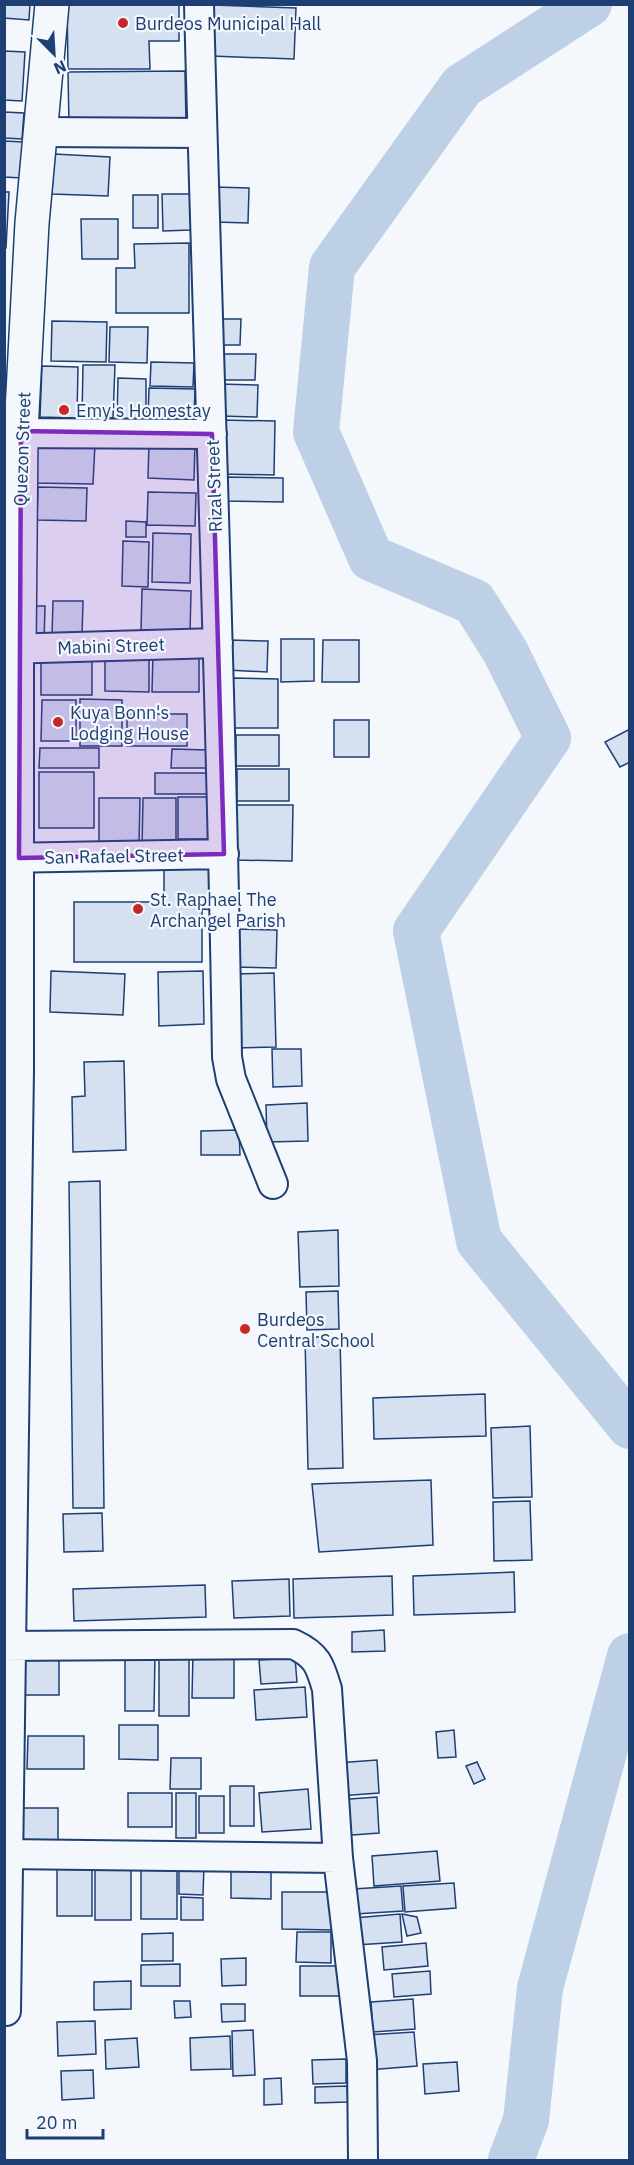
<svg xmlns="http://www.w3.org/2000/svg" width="634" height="2165" viewBox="0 0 634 2165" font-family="'IBM Plex Sans',sans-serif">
  <rect width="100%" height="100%" fill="#f4f7fb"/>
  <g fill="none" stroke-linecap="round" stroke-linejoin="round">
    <path stroke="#bed0e5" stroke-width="46" d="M589 4 462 86 332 267 316 432 371 558 474 602 505 651 548 738 416 931 479 1241 630 1426
      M511 2160 526 2120 540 1988 630 1656"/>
  </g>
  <path fill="#d5e0f0" stroke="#1d3f73" stroke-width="1.5" d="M4 4H30L29 20 4 18Z
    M67 4H179V41H149L150 69H68Z
    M212 5 296 8 294 59 211 56Z
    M4 51 25 52 22 101 4 100Z
    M185 71 186 124 69 125 68 72Z
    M4 112 24 113 22 139 4 138Z
    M4 141 24 142 22 178 4 177Z
    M54 154 110 157 108 196 52 194Z
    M215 187 249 188 248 223 215 222Z
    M4 192H9L6 248H4Z
    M162 194H190L191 230 163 231Z
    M133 195H158V228H133Z
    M81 219H118V259H82Z
    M189 243V313H116V268H135L134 244Z
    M213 319H241L240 345H212Z
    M52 321 107 322 106 362 51 361Z
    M110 327H148L147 363 109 362Z
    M217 354H256L255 380H217Z
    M151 362 194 363 193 387 150 386Z
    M83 365H115L113 418 82 417Z
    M42 366 78 367 77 418 40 417Z
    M118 378 146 379V420L117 419Z
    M220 384 258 385 257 417 219 416Z
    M149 388 195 389 194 419 148 418Z
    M222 420 275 421 274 475 221 474Z
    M32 442 95 444 93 484 31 483Z
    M149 442 195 443 194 480 148 478Z
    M222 477 283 478V502L221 501Z
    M38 487 87 488 86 521 37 520Z
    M148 492 196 493 195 526 147 525Z
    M126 521 146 522V537H126Z
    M153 533 191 534 190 583 152 582Z
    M123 541 149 542 148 587 122 586Z
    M142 589 191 591 190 633 141 632Z
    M53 601H83L82 637 52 636Z
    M27 606H45L44 642 26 641Z
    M281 639H314V681L281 682Z
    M229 640 268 641 267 672 227 670Z
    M323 640H359V682H322Z
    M153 653H199V692H152Z
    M41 654H92V695H41Z
    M105 657H149V692L105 691Z
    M233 678 278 679V728H233Z
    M80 699 122 700V746H80Z
    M42 700H76V741H41Z
    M127 714H187V746H127Z
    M334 720H369V757H334Z
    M630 729V762L620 767 605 742Z
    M236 735H279V766H236Z
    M40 748H99V768H39Z
    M172 749 208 750V768H171Z
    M237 769H289V801H237Z
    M39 772H94V828H39Z
    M155 773H210V794H155Z
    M178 797H210V839H178Z
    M99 798H140L139 846H99Z
    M143 798H176V847H142Z
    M235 805H293L292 861 234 860Z
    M164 856 214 857V910L202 909V962H74V902H164Z
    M232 929 277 930 276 968 231 967Z
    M51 971 125 974 123 1015 50 1012Z
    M203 971 204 1024 159 1026 158 972Z
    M274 973 276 1047 235 1048 233 974Z
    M272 1049H301L302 1086 273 1087Z
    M124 1061 126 1150 73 1152 72 1097 85 1096 84 1062Z
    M307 1103 308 1141 267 1142 266 1105Z
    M239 1130 240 1155H201V1131Z
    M100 1181 104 1508H73L69 1182Z
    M338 1230 339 1286 300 1287 298 1232Z
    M338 1291 339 1329 307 1330 306 1292Z
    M305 1337H340L343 1468 308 1469Z
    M485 1394 486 1436 374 1439 373 1398Z
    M530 1426 532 1497 493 1498 491 1428Z
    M431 1480 433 1545 319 1552 312 1484Z
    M530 1501 532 1560 494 1561 493 1502Z
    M102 1513 103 1551 64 1552 63 1514Z
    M514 1572 515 1612 414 1615 413 1576Z
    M392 1576 393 1615 294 1618 293 1579Z
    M289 1579 290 1616 234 1618 232 1581Z
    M205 1585 206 1617 74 1621 73 1589Z
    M384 1630 385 1651 352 1652V1632Z
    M193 1653H234V1698H192Z
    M125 1654 155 1655 154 1711H125Z
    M159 1655H189V1716H159Z
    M18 1657H59V1695H18Z
    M295 1658 297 1682 261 1684 259 1660Z
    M305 1687 307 1717 256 1720 254 1690Z
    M119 1725H158V1760L119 1759Z
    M454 1730 456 1757 438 1758 436 1732Z
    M28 1736H84V1769H27Z
    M171 1758H201V1789H170Z
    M377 1760 379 1793 339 1796 336 1763Z
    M477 1762 485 1779 474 1784 466 1766Z
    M230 1786H254V1826H230Z
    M308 1789 311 1829 262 1832 259 1793Z
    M128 1793H172V1827H128Z
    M176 1793H196V1838H176Z
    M199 1796H224V1833H199Z
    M377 1797 379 1833 339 1836 336 1800Z
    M16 1808H58V1844H16Z
    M437 1851 440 1881 374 1886 372 1856Z
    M95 1861H131V1920H95Z
    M141 1861H177V1919H141Z
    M231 1861H271V1899L231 1898Z
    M57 1862H92V1916H57Z
    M179 1865H204L203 1895 179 1894Z
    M454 1883 456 1908 405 1912 403 1886Z
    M401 1886 403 1911 355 1914 353 1889Z
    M282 1892H333V1930L282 1929Z
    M181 1897 203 1898V1920H181Z
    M400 1914 402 1942 356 1945 354 1918Z
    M402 1914 417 1917 421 1933 407 1936Z
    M297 1932H331V1963L296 1962Z
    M173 1933V1961H142V1934Z
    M426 1943 428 1966 384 1970 382 1947Z
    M246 1958V1985L222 1986 221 1959Z
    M180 1964V1986H141V1965Z
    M300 1966H341V1996H300Z
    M430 1971 431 1994 394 1997 392 1974Z
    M131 1981V2009L94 2010V1982Z
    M413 1999 415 2029 373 2032 371 2002Z
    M174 2001H190L191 2017 175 2018Z
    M221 2004H245V2021L222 2022Z
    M95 2021 96 2054 58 2056 57 2022Z
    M253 2030 255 2075 233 2076 232 2031Z
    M414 2032 417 2066 368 2070 366 2035Z
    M230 2036 231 2069 191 2070 190 2038Z
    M137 2038 139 2067 106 2069 105 2040Z
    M346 2059V2083L313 2084 312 2060Z
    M457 2062 459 2091 425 2094 423 2064Z
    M93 2070 94 2098 62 2100 61 2071Z
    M281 2078 282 2104 264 2105V2079Z
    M347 2086 348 2102 315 2103V2087Z"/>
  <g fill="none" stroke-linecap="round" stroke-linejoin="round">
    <g stroke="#1d3f73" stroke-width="32">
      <path id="minor" d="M199 4C208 355 222 706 227 1057L231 1079 273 1184
        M40 132 202 133
        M4 433 212 434
        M4 649 218 643
        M4 858 224 854
        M4 1646 293 1644C317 1655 320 1665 327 1689L338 1858 362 2061 363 2160
        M4 1854 338 1858
        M6 2011 19 1069V648"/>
    </g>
    <g stroke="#1d3f73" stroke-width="36">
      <path id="major" d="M19 648 21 431 32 223 52 4"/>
    </g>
    <use href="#minor" stroke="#f4f7fb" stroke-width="28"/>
    <use href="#major" stroke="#f4f7fb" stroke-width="33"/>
  </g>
  <path fill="#7b2cbf" fill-opacity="0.2" stroke="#7b2cbf" stroke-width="4.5" stroke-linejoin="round" d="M21 431 212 434 224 854 19 858Z"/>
  <g fill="#c62828" stroke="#f4f7fb" stroke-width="2">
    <circle cx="123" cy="23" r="6"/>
    <circle cx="64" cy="410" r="6"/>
    <circle cx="58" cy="722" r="6"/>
    <circle cx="138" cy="909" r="6"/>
    <circle cx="245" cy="1329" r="6"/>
  </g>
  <g text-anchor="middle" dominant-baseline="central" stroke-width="4.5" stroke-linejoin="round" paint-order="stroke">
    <g font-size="18" fill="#1d3f73" stroke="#f4f7fb" text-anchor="start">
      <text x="135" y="23">Burdeos Municipal Hall</text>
      <text x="76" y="410">Emy's Homestay</text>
      <text x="70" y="712">Kuya Bonn's<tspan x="70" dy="21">Lodging House</tspan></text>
      <text x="150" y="899">St. Raphael The<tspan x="150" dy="21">Archangel Parish</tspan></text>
      <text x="257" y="1319">Burdeos<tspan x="257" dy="21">Central School</tspan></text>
    </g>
    <g font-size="18" fill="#1d3f73" stroke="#f4f7fb">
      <text transform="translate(22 449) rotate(-88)">Quezon Street</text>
      <text transform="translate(214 486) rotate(-92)">Rizal Street</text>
      <text transform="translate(111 646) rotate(-2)">Mabini Street</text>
      <text transform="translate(114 856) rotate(-1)">San Rafael Street</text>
    </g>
  </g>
  <rect width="634" height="2165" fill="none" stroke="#1d3f73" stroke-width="12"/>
  <g transform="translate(54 54) rotate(156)" stroke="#f4f7fb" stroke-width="4.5" paint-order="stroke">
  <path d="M0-4.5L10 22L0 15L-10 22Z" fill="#1d3f73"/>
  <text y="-9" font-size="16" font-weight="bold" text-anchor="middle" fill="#1d3f73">N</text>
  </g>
  <path d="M27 2129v9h76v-9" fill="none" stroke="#1d3f73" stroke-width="3"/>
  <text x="36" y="2129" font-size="18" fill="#1d3f73" stroke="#f4f7fb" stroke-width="4.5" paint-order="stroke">20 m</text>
</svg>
